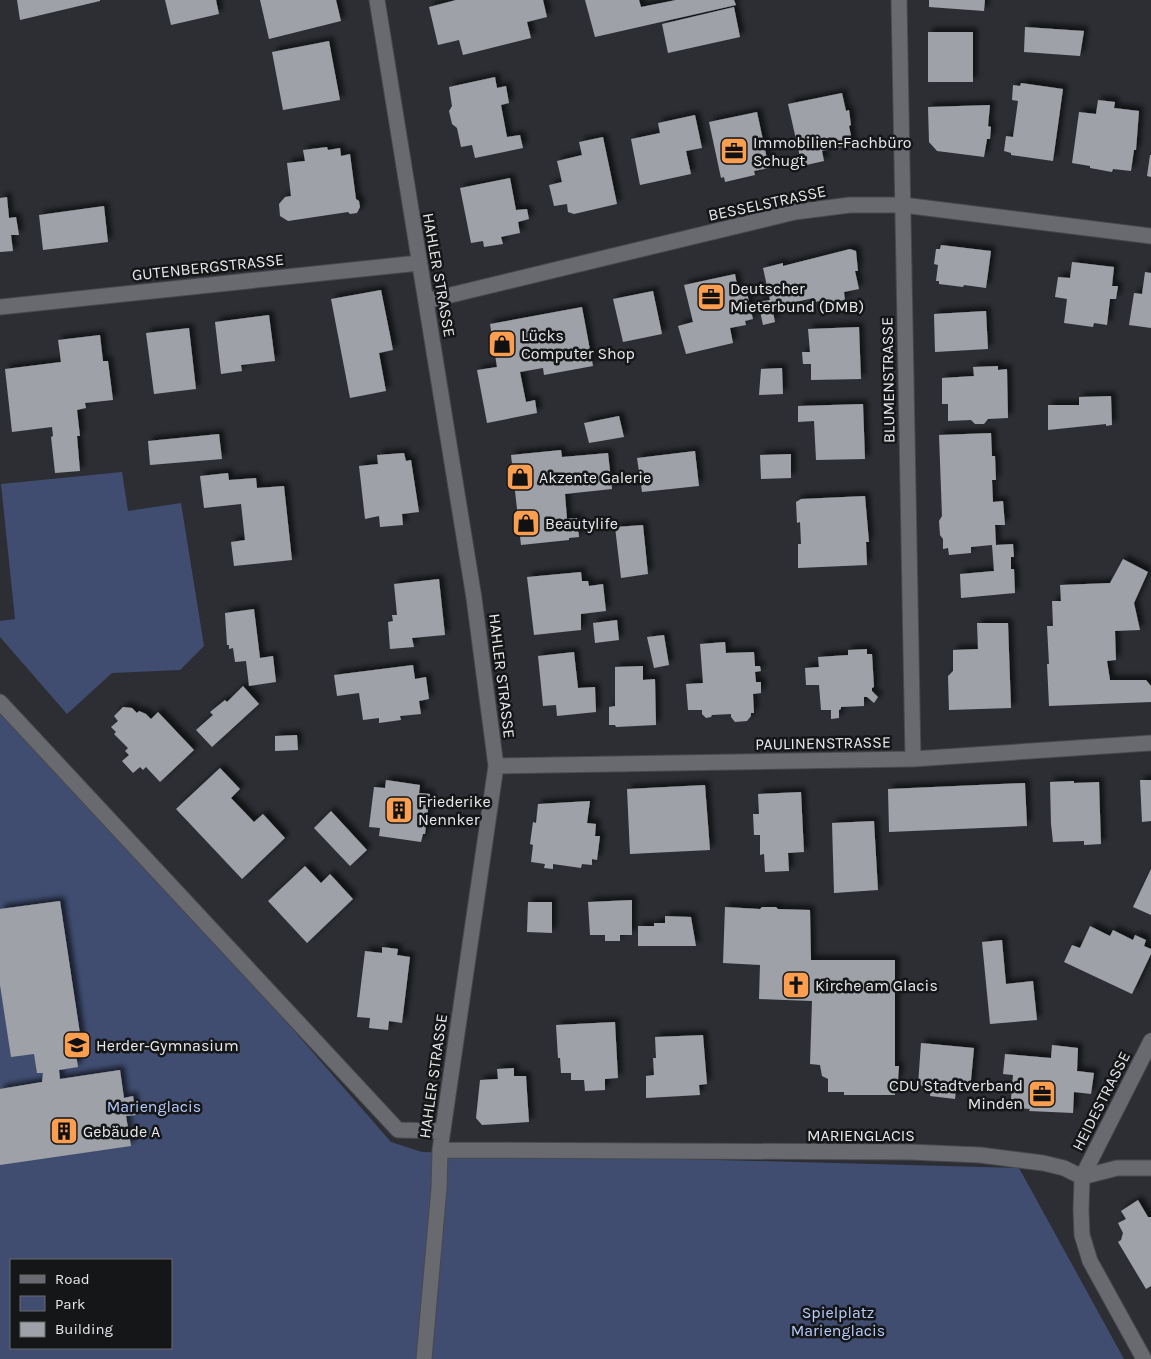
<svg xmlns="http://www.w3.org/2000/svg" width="1151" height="1359" viewBox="0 0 1151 1359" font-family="Karla,sans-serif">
  <defs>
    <filter id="shadow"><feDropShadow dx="4.5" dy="-4.5" stdDeviation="2.5" flood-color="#0009"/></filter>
  </defs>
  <rect width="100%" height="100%" fill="#2c2e33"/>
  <path fill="#404d70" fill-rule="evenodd" d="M122 472 128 511 181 503 204 646 180 670 112 673 67 714 0 637V621L15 619 1 484Z
    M0 693 391 1142 422 1152 1019 1168 1124 1359H0ZM11 1260H171V1348H11Z"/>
  <path fill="#9ea1a7" filter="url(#shadow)" d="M17 0H100V1L20 20Z
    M165 0H216L219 14 171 25Z
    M260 0H336L341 21 269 39Z
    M456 0H543L547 17 527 22 531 38 463 55 459 40 438 45 429 7Z
    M585 0H639L641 7 676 0H734L736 5 595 37Z
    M929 0H985L984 11 929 7Z
    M734 7 740 37 668 53 662 24Z
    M1025 27 1084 31 1080 56 1024 52Z
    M928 32H973V82H928Z
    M329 41 340 100 283 110 272 52Z
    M495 77 497 88 506 86 509 103 501 105 507 137 520 135 523 148 475 158 472 145 461 147 457 128 452 124 449 111 452 106 449 87Z
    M1021 83 1063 89 1053 161 1011 155V153L1004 151 1006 136 1013 137 1018 101 1012 100 1013 85 1020 86Z
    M842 93 846 111 849 110 851 125 849 126 853 145 822 151 824 161 802 166 788 104Z
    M1098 100 1115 102 1114 108 1139 111 1136 150H1134L1131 171 1113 169 1112 172 1090 168V166L1072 163 1079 112 1096 114Z
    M990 105 988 126 991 127 990 139H987L984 157 937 151 929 142 928 107Z
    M757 112 769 168 754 171 755 175 725 182 724 177 721 178 709 122Z
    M695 115 702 148 686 151 691 174 640 185 631 139 660 133 658 123Z
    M603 137 617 204 574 214 568 212 567 204 554 206 549 185 562 182 557 161 582 155 579 142Z
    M327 147 328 150 340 148 341 156 350 154 356 199 359 201 360 207 357 213 350 214 348 212 288 221 280 216 279 204 285 197 291 196 287 163 305 161 303 150Z
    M1150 155H1151V177L1147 176Z
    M510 178 516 210 527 209 529 219 518 222 520 233 501 237 503 244 484 247 483 241 471 243 460 188Z
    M7 197 9 218 16 217 19 235H11L13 251 0 252V198Z
    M104 206 108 242 43 250 39 215Z
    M941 245 991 251 986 288 964 285 963 287 939 284V281H936L938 265 934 264 936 249H940Z
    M850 249 856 251 858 271H855L859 289 844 292 845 300 826 303V300L815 302 814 298 772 307 775 322 763 325 758 302 770 300 763 268 783 263V266Z
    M1072 262 1114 267 1112 286H1118L1116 299H1110L1107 325 1094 323 1093 327 1064 323 1067 299 1055 297 1058 277 1070 278Z
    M1145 272 1151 273V328L1129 325 1134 293 1142 294Z
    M735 274 739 295 747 293 753 319 745 321 746 325 730 328 733 343 686 354 678 326 693 322 684 285Z
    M381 290 393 350 379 353 386 391 350 398 331 299Z
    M653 291 662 334 623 342 613 299Z
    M582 307 593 366 544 375 543 368 520 372 526 402 535 400 537 413 487 423 477 370 497 367 490 324Z
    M986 311 988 349 935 352 934 314Z
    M269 315 275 361 241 365 242 371 221 374 215 322Z
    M859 327 861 379 811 380V364H803L802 352H810L808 329Z
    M189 328 196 389 154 394 146 333Z
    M100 335 103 361H108L113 400 85 403 86 408 77 410 80 436H77L80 471 55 473 51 437 53 436 52 427 12 432 5 369 61 362 58 340Z
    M998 366V370L1007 369 1008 418 988 419 984 424H975L971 420 948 421V404H942V378L974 376 973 367Z
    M782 368 783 394 759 395 761 369Z
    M1111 396 1112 425 1106 426V424L1048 430V405H1079V397Z
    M863 404 865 459 816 460 814 421 798 422V406Z
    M619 416 624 437 589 443 584 423Z
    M991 433 992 456H995L996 480H992L993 502 1003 501 1005 525H995L996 545 1013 544 1014 557H1011V569H1014L1015 593 961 598 960 574 994 571 992 545 971 547V553L949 555 948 548 943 549V539L940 535 939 521 942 516 939 435Z
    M219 434 222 459 150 465 148 441Z
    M561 450 562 457 608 453 612 489 565 494 567 519 577 518 579 537 569 538V540L521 545 511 455Z
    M695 451 699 486 642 492 637 458Z
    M404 453 406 461 411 460 419 512 402 514 403 525 380 527 379 516 365 519 359 466 378 464 377 455Z
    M791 454V478L761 479 760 455Z
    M228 473 229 480 256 478 257 488 284 486 292 560 234 566 231 542 245 540 241 504 204 508 200 476Z
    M865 496 869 542H866L867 565 798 568V544H801L800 522 797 523 796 502 801 499Z
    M643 525 648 574 621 578 615 527Z
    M1123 559 1148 572 1134 603 1140 630 1115 631 1116 660 1107 661 1110 680H1146L1151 686V702L1049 706 1047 664H1049L1047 626H1053L1052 601H1061L1060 585 1110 583Z
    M581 572 582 581H588L589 586 603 584 606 611 581 614V630L534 635 527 577Z
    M439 579 445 635 412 638 414 647 390 649 388 622 393 621 392 615H397L394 584Z
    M254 609 260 658 273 656 276 682 249 686 246 661 235 662 233 648 229 649V645H227L225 613Z
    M617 620 619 640 595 643 593 623Z
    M977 623H1008L1011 708 949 710 948 676 953 671V650L978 649Z
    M664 635 669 665 654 668 647 637Z
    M725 642 726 653 754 652 755 666H760L761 671 755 672 756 682H761V693L753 694 754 713H751V716L747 721 735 722 731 717V714L712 715 711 717 706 718 702 714V710H688L686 684 703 683 700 644Z
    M867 649V654H872L874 687 872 688V691L878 697 874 703 867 697H864V706L841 707V709L839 710V718L831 719V710H821L819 685H806L805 668 819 667 818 657 848 655V650Z
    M574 652 578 688 595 687 596 712 557 716 556 705 543 706 538 656Z
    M413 665 415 679 426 677 429 699 419 701 421 714 400 716 401 720 379 723V718L363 720 359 693 337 696 334 675Z
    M643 666V680L655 679 656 725 616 727 615 725H609V707L615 706V667Z
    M243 686 259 704 212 747 196 730 213 715 210 712 225 700 227 702Z
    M123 707 132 708 137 713 139 711 146 714 151 719 158 712 194 750 160 782 146 767 143 770 140 767 133 773 122 761 129 755 125 751 128 748 114 734 116 732 111 727 118 721 114 716Z
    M297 735 298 750 275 751V736Z
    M220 768 240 789 231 798 254 822 263 814 285 838 242 879 176 809Z
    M386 780 420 785 419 793 430 794 425 834H423L421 842 379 836 380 828 369 827 374 787 385 788Z
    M1140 780H1151V821L1142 822Z
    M1074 781V783L1099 782 1101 844 1084 845V841L1053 842 1051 824 1050 782Z
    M1025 783 1027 826 889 832 888 789Z
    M705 785 710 850 630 854 627 789Z
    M801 792 804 852 788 853 789 871 765 872 764 854 760 855V835H754L753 814H759L758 794Z
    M590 801 587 823 596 824 595 836H600L597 860 592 859V865L582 864 581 868 553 864V869L544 868 545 864 531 862 533 845 530 844 533 822 536 823 538 804Z
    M331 811 367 850 350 866 314 828Z
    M874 821 878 890 834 893 832 823Z
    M305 866 321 883 330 874 353 899 307 943 268 901Z
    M1151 869V915L1133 907Z
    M632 900V935H620V941H605V935H590L588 902Z
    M60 901 82 1047 75 1048 78 1067 59 1070 60 1079 120 1070 124 1098 133 1096 136 1115 126 1116 131 1146 0 1165V1089L42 1082 43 1073H37L34 1054 11 1057 0 985V909Z
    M528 902H552V933L527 932Z
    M725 907 760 909 762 907H776L778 909 810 910 811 960H895V1066H899L898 1080H895V1095H844V1092H828V1079L822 1076 820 1065 810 1064 812 1001 759 999 760 965 723 963Z
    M665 916 691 917 696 946H638V926H654V923H665Z
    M1090 926 1110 936 1113 930 1133 940 1135 935 1146 940 1144 946 1151 949V954L1132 994 1064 962 1072 945 1080 948Z
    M1002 940 1006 984 1033 981 1037 1020 990 1024 982 942Z
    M382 947 398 949 397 955 410 957 402 1023 389 1021 388 1030 369 1028 370 1018 357 1017 365 951 382 953Z
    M615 1022 618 1078 605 1079V1090L585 1091 584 1080H571V1073H561L560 1058H558L556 1025Z
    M703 1035 707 1084 699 1085 700 1095 646 1098V1076L654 1075 653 1058H656L655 1037Z
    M921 1043 974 1048 970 1091 956 1090 955 1099 930 1096 931 1087 918 1085Z
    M1052 1045 1078 1048 1077 1071 1094 1073 1091 1094 1074 1092 1073 1113 1029 1111 1030 1109 1017 1108 1012 1111 1006 1103 1011 1099 1013 1075 1003 1074 1005 1054 1051 1058Z
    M514 1068V1076H526L529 1122 482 1125 476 1118 480 1080 498 1079 497 1069Z
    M1138 1200 1148 1217H1151V1286L1146 1289 1118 1242 1121 1240 1123 1233 1118 1223 1126 1219 1121 1211Z"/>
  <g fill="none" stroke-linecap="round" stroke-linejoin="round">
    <g stroke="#47494c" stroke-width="17">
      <path id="street" d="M377 0 474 598 496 766 440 1150 439 1188 424 1359
        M899 0 913 759
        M426 301 795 212 850 205H903L1151 236
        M0 307 419 263
        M0 702 398 1130 443 1131
        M496 766 913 759 1151 743
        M440 1150 910 1152 980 1155 1043 1163 1064 1168 1082 1177
        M1082 1177 1117 1168H1151
        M1144 1359 1090 1261 1082 1235 1081 1210 1082 1177 1151 1041"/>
    </g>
    <use href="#street" stroke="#686a70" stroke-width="15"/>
  </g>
  <defs>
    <g id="office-square" transform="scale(1.4375)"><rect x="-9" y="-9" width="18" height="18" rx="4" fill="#fb9e50" stroke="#151618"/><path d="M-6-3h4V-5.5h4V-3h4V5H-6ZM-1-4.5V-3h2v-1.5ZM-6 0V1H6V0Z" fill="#111"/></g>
    <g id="shop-square" transform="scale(1.4375)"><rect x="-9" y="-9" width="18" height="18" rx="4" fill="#fb9e50" stroke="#151618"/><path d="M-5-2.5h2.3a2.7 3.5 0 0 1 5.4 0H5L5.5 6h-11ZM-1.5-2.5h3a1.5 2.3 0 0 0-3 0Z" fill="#111"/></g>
    <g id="building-square" transform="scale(1.4375)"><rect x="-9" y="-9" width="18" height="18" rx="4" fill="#fb9e50" stroke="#151618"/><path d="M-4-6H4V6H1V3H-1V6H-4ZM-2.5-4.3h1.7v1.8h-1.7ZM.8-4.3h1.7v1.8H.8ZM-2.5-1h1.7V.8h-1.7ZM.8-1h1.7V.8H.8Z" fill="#111"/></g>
    <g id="church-square" transform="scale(1.4375)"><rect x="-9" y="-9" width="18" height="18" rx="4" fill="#fb9e50" stroke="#151618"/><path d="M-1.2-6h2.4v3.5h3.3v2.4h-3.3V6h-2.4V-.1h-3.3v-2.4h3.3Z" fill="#111"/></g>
    <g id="school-square" transform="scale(1.4375)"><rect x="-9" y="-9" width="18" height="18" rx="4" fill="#fb9e50" stroke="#151618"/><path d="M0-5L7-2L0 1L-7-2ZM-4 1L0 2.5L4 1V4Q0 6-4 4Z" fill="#111"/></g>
  </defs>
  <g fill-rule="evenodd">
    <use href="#office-square" x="734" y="151"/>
    <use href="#office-square" x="711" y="297"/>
    <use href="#shop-square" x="502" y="344"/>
    <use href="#shop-square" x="520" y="477"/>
    <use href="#shop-square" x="526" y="523"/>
    <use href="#building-square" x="399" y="810"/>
    <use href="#church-square" x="796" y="985"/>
    <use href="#school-square" x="77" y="1045"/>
    <use href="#office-square" x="1042" y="1094"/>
    <use href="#building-square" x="64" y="1131"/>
  </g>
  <g text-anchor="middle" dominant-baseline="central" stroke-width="5" stroke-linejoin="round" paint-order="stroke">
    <g font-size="16" fill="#e8e9ec" stroke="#151618" text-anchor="start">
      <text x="753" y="142">Immobilien-Fachbüro<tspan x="753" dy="18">Schugt</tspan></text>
      <text x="730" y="288">Deutscher<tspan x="730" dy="18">Mieterbund (DMB)</tspan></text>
      <text x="521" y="335">Lücks<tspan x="521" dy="18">Computer Shop</tspan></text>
      <text x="539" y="477">Akzente Galerie</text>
      <text x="545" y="523">Beautylife</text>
      <text x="418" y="801">Friederike<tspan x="418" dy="18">Nennker</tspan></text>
      <text x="815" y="985">Kirche am Glacis</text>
      <text x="96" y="1045">Herder-Gymnasium</text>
      <text x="1023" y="1085" text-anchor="end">CDU Stadtverband<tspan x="1023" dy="18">Minden</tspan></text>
      <text x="83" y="1131">Gebäude A</text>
    </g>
    <g font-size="16" fill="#e8e9ec" stroke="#151618">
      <text transform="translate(767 203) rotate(-12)">BESSELSTRASSE</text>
      <text transform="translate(208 267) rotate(-6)">GUTENBERGSTRASSE</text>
      <text transform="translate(439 275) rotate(80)">HAHLER STRASSE</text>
      <text transform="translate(888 380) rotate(-91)">BLUMENSTRASSE</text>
      <text transform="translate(502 676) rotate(83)">HAHLER STRASSE</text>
      <text transform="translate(823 743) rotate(-1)">PAULINENSTRASSE</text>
      <text transform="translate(433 1076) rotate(-82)">HAHLER STRASSE</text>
      <text transform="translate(1101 1101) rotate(-63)">HEIDESTRASSE</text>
      <text x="861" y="1135">MARIENGLACIS</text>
    </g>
    <g font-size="16" fill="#b8ccfe" stroke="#151618">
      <text x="154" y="1106">Marienglacis</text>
      <text x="838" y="1312">Spielplatz<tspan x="838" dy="18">Marienglacis</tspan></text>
    </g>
  </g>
  <rect x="10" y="1259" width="162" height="90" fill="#151618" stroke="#696a6d"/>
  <rect x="20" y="1275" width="25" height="8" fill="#686a70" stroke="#696a6d"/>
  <text x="55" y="1284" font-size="15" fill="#e8e9ec">Road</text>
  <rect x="20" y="1296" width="25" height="15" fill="#404d70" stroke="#696a6d"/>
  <text x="55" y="1309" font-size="15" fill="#e8e9ec">Park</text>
  <rect x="20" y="1322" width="25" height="15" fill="#9ea1a7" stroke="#696a6d"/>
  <text x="55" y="1334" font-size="15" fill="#e8e9ec">Building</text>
</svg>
